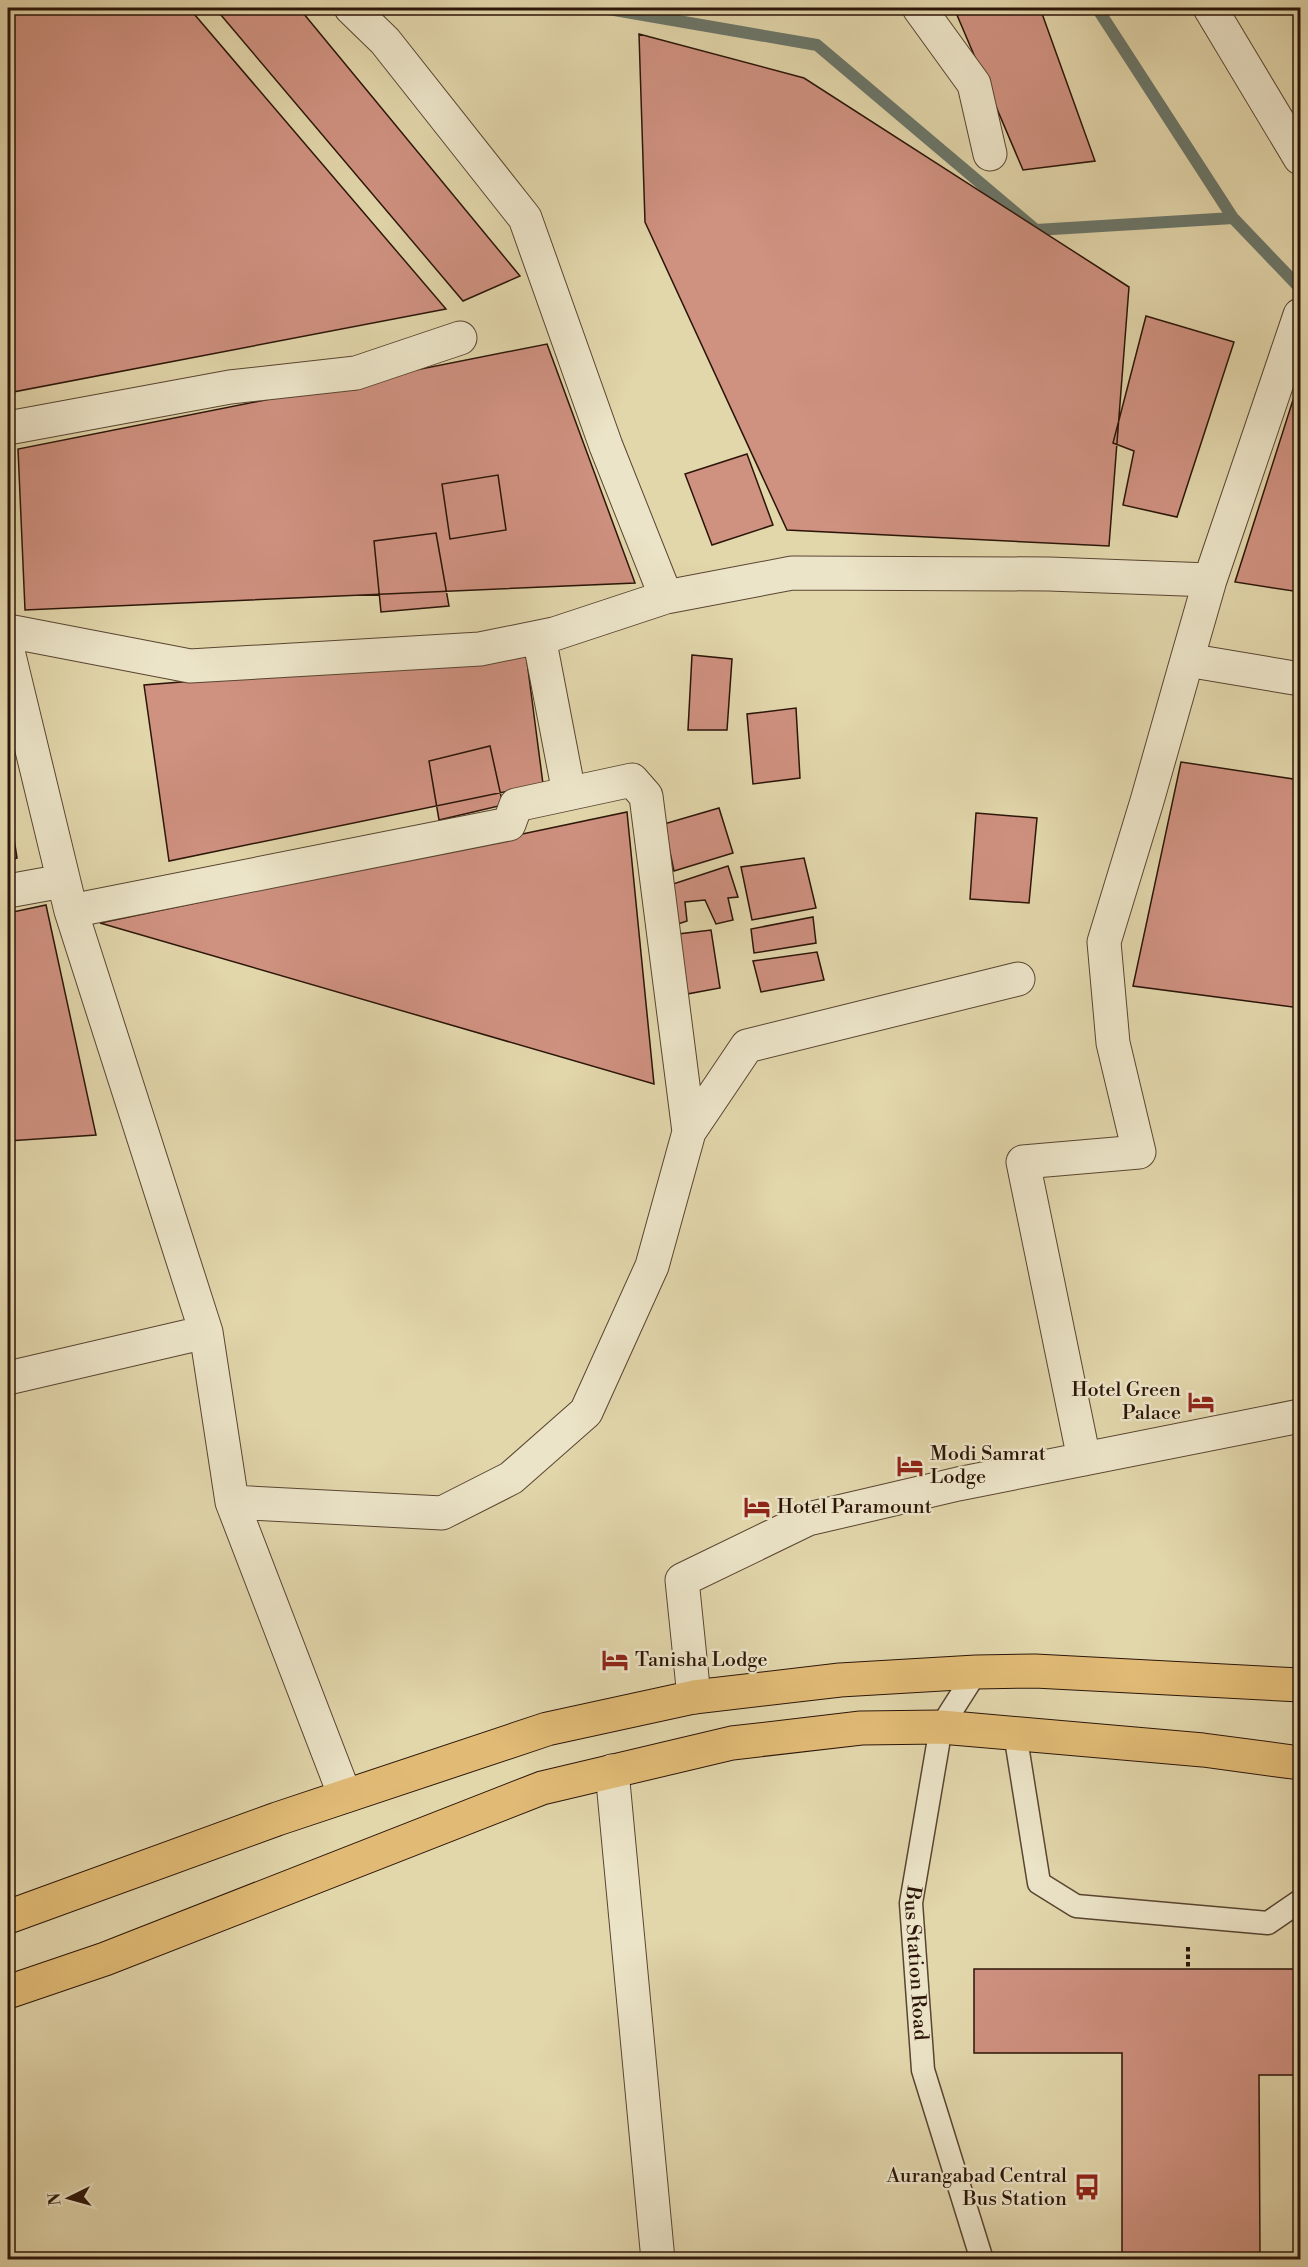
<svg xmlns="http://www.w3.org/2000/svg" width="1308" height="2267" viewBox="0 0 1308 2267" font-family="'Libre Bodoni',serif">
  <rect width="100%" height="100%" fill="#e2d6ab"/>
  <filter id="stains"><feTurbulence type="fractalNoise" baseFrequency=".00333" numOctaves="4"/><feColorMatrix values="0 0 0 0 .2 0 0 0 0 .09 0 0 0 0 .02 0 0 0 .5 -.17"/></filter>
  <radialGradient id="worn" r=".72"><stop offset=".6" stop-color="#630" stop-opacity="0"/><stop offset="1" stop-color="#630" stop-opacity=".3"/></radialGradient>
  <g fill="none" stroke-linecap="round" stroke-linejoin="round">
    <path stroke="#6b776a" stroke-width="12" d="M603 8 817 45 1036 230 1233 218 1300 288
      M1097 8 1233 218"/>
  </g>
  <path fill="#cf9180" stroke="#2b1508" stroke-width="1.5" d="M8 8H189L446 309 13 392 8 367Z
    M215 8H299L520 276 463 301Z
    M954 8H1040L1095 161 1023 170Z
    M639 34 804 78 1129 287 1109 546 787 530 645 222Z
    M1146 316 1234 342 1177 517 1123 505 1134 451 1113 443Z
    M547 344 635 583 25 610 18 449Z
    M1300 378V592L1235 582Z
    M747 454 773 525 712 545 685 474Z
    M498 475 506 530 450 539 442 484Z
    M436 533 449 606 381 612 374 541Z
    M526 654 543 784 169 861 144 685Z
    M692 655 732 659 727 730H688Z
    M796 708 800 778 753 784 747 714Z
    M490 746 503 805 439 820 429 761Z
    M1181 762 1300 780V1008L1133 986Z
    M8 800 17 858 8 861Z
    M719 808 733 853 674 871 664 824Z
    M627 812 654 1084 100 923Z
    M976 813 1037 818 1029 903 970 899Z
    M804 858 816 908 752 920 741 867Z
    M728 866 738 897 728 898 733 920 716 924 705 900 685 902 687 921 675 925 667 886Z
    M46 905 96 1135 8 1141V913Z
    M813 917 816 943 754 953 751 929Z
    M711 930 720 988 687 994 678 934Z
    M817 952 824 980 761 992 753 961Z
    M974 1969H1300V2075H1259L1260 2256H1122V2053H974Z"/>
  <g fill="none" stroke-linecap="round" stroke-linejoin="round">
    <g stroke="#594531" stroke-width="25">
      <g id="service">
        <path id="s1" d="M976 1672 941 1727 911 1903 923 2070 982 2260"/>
        <path d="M1015 1733 1039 1883 1076 1906 1268 1923 1300 1901"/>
      </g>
    </g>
    <g stroke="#594531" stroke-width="35">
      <path id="minor" d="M351 8 385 41 525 218 606 446 666 597
        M919 8 974 84 990 154
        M1210 8 1300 158
        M1300 315 1210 580 1187 660 1300 679
        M8 428 230 387 356 373 460 338
        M8 631 190 666 480 649 554 634 666 597 792 573 1049 574 1210 580
        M539 637 569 793
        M8 651 71 911 206 1332 232 1502 345 1796
        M8 891 63 881
        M71 911 509 824 516 805 632 780 646 796 689 1132
        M8 1378 206 1332
        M1084 1459 1023 1162 1139 1152 1113 1043 1104 942 1147 801 1187 660
        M232 1502 442 1513 511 1478 586 1412 652 1266 689 1132 747 1046 1018 979
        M694 1697 682 1580 808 1519 958 1484 1300 1416
        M612 1771 658 2260"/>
    </g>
    <g stroke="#2b1508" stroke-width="35">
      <path id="primary" d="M8 1917 277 1819 547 1729 694 1697 840 1680 976 1672 1035 1671 1300 1685
        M8 1992 105 1959 542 1788 732 1743 861 1728 941 1727 1203 1750 1300 1763"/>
    </g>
    <path stroke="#2b1508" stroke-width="4" stroke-dasharray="4.5 3" stroke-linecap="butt" d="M1188 1947V1969"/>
    <use href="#service" stroke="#ece4c8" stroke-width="22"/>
    <use href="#minor" stroke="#ece4c8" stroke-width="33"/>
    <use href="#primary" stroke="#e1bb76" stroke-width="33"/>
  </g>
  <defs>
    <g id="hotel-bare" transform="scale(2.07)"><path d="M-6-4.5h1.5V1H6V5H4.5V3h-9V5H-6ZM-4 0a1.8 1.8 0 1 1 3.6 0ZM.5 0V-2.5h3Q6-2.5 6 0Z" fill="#8f2418" stroke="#ece4c8" stroke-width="2.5" paint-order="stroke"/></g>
    <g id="bus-bare" transform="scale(2.07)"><path d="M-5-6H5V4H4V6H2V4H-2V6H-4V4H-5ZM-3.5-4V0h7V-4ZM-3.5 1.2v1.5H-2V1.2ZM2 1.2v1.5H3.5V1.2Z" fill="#8f2418" stroke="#ece4c8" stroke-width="2.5" paint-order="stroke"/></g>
  </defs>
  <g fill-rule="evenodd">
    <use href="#hotel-bare" x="1201" y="1402"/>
    <use href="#hotel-bare" x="910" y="1466"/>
    <use href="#hotel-bare" x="757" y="1507"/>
    <use href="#hotel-bare" x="615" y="1660"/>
    <use href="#bus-bare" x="1087" y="2187"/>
  </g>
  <g text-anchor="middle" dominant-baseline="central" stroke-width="4.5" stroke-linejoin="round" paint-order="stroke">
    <g font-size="20" fill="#2b1508" stroke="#ece4c8" text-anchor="start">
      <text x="1181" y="1390" text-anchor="end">Hotel Green<tspan x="1181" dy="23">Palace</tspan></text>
      <text x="930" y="1454">Modi Samrat<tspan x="930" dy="23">Lodge</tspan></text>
      <text x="777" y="1507">Hotel Paramount</text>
      <text x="635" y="1660">Tanisha Lodge</text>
      <text x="1067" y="2176" text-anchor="end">Aurangabad Central<tspan x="1067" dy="23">Bus Station</tspan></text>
    </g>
    <g font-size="20" fill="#2b1508" stroke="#ece4c8">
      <text stroke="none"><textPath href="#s1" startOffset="304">Bus Station Road</textPath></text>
    </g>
  </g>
  <rect width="1308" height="2267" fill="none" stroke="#e2d6ab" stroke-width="30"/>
  <rect x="9" y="9" width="1290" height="2249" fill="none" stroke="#2b1508" stroke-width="3"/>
  <rect x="15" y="15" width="1278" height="2237" fill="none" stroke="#2b1508" stroke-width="1.5"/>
  <g transform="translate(69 2198) rotate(265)" stroke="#ece4c8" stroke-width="4.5" paint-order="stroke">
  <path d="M0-4.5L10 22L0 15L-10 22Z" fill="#2b1508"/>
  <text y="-9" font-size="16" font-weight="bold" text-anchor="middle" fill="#2b1508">N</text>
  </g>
  <rect width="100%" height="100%" filter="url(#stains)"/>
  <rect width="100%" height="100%" fill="url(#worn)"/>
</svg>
